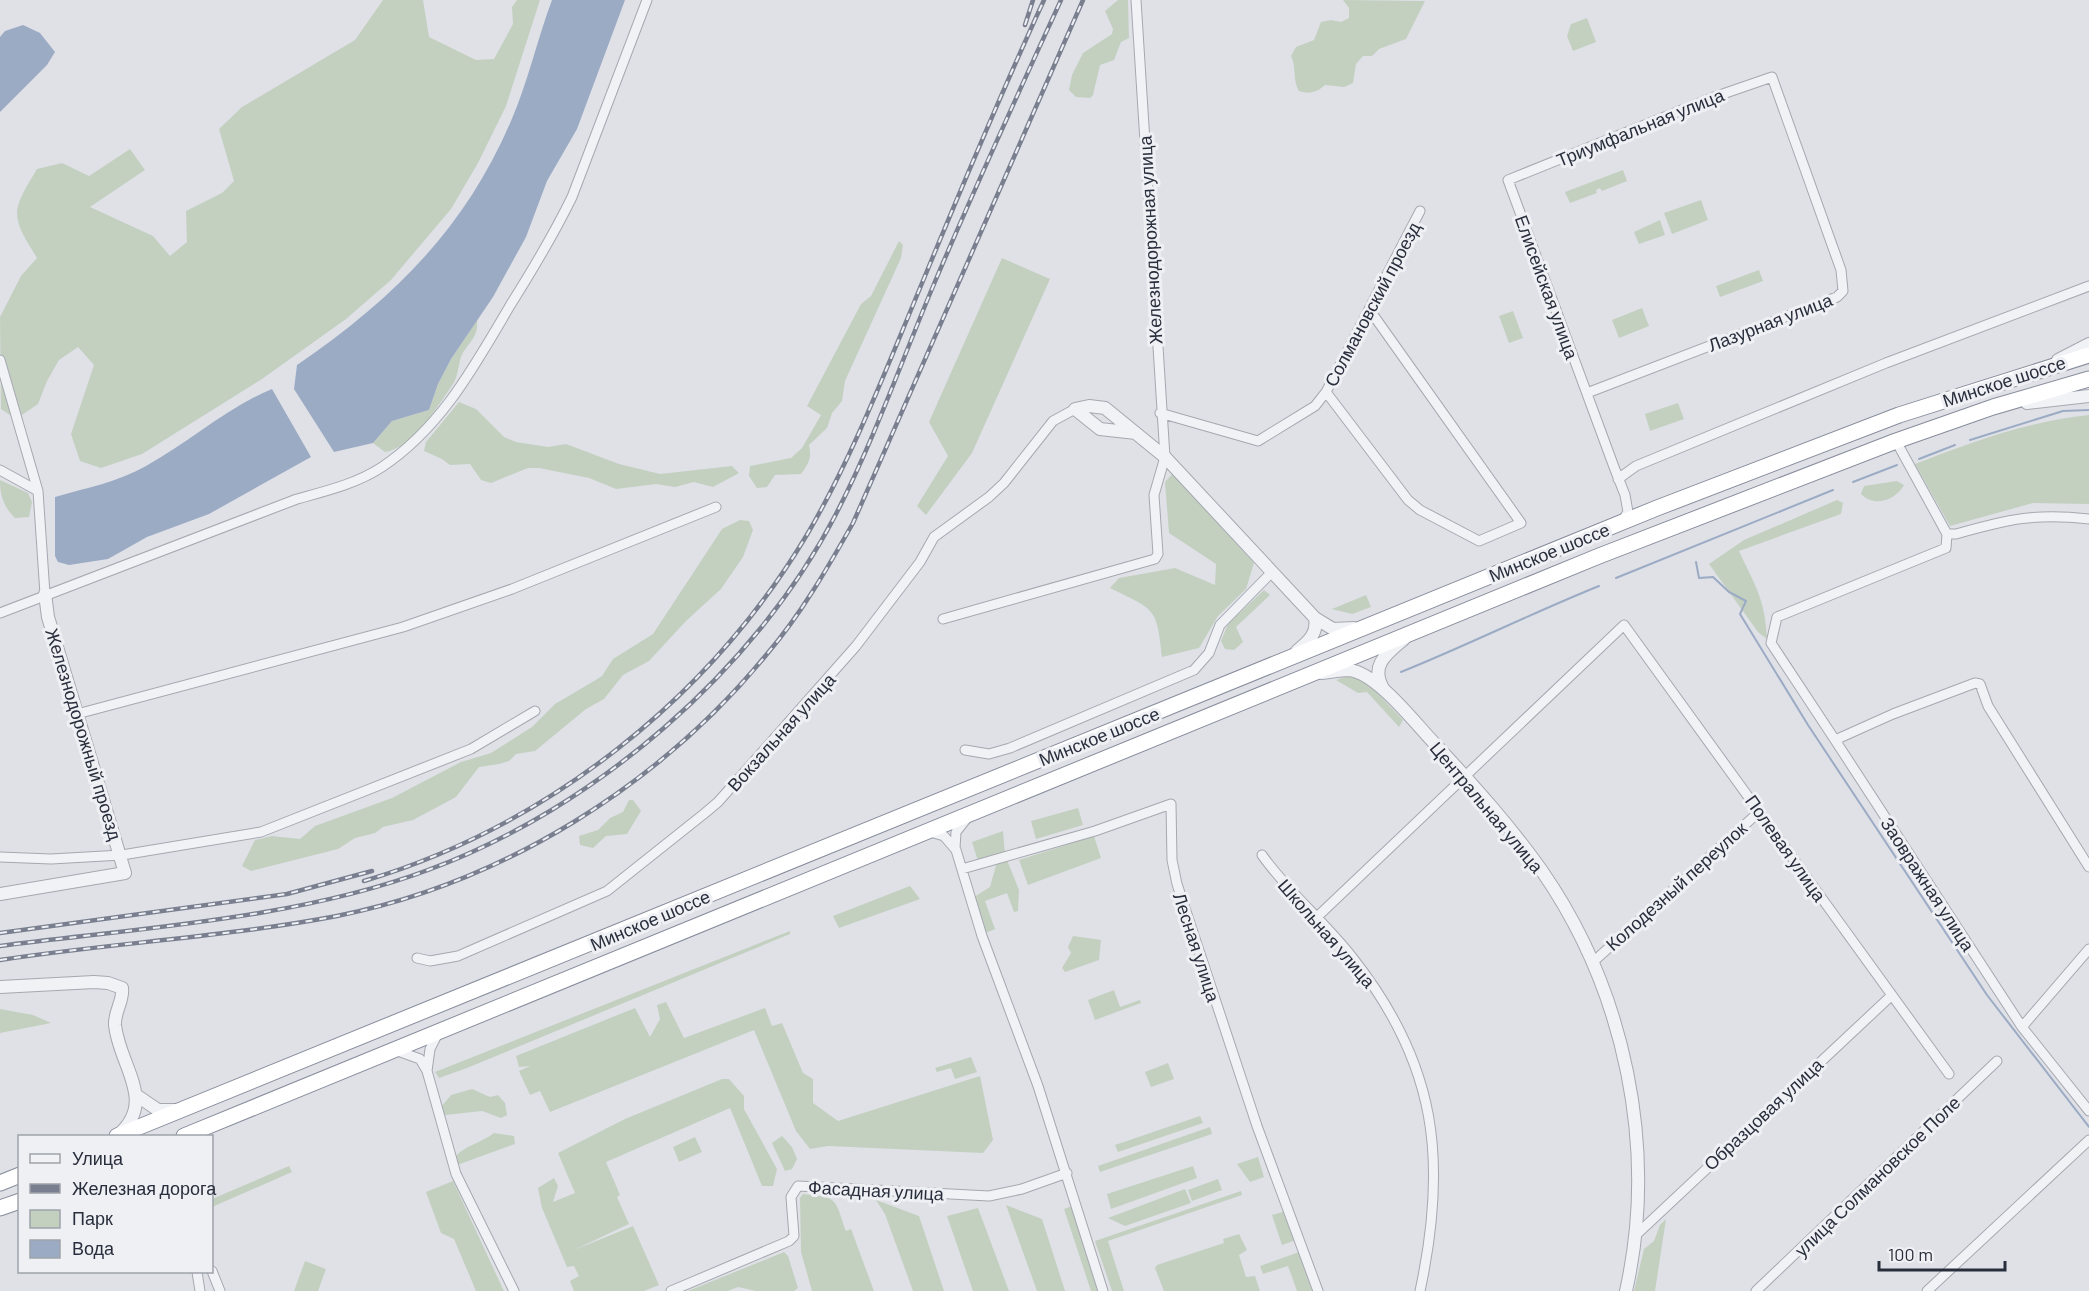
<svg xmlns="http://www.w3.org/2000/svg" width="2089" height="1291" viewBox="0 0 2089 1291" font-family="Barlow,sans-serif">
  <rect width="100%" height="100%" fill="#dfe1e7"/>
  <path fill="#c3d0c0" d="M383 0H423L429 37 476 60 494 59 513 24 512 7 517 0H540L506 106 478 163 451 209 391 280 346 319 262 379 142 454 101 468 80 461 71 434 94 365 78 347 59 360 47 381 38 404 16 419 1 409 0 317 21 276 37 258C10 215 11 212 37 169L62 163 89 176 130 149 145 170 90 207 153 236 170 256 187 242 186 211 222 193 234 181 219 129 242 107 355 40Z
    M1118 0H1128L1129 38 1121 42 1114 60 1100 65 1093 95 1090 98 1076 97 1069 90 1072 75 1083 53 1112 34 1113 29 1105 11Z
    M1343 0 1425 1 1406 39 1379 49 1372 56H1363L1356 64 1353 83 1344 87 1325 85C1316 93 1310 94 1299 91 1292 80 1297 68 1291 56L1296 47 1314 40 1321 22 1331 20 1341 22 1349 18V8Z
    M1587 18 1596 42 1573 51 1567 36 1571 24Z
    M1623 170 1627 181 1602 191 1600 188 1596 190 1597 193 1570 203 1565 192Z
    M1701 200 1708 220 1672 234 1664 213Z
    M1660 220 1665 235 1639 244 1634 232Z
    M899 241 903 245 901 258 845 381 842 401 832 413 827 428 809 445C812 457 809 464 801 474L775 475 767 487 757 488 749 476 750 466 791 458 802 448 821 415 807 406 861 304 871 296Z
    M1002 258 1050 279 972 453 926 515 917 506 948 456 929 422Z
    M1759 270 1763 281 1720 297 1716 286Z
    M1642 308 1649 326 1619 338 1612 320Z
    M1513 311 1523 338 1509 343 1499 316Z
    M477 320C479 338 468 342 461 357 458 366 458 376 453 384 439 405 411 449 385 452L373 443 392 421 429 410 438 384 451 359Z
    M459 402 476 409 504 437 516 442 548 447 566 444 619 464 660 474 732 466 739 473 713 487 694 482 675 487 656 484 616 489 589 478 539 468H528L491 483 481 480 470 464 450 465 442 459 424 451 426 442Z
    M1678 403 1684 419 1650 431 1645 414Z
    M2089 415V504L2033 503 1950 526 1915 464C1971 442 2029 421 2089 415Z
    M1173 473 1254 563 1246 589 1218 616 1199 648 1162 657C1157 606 1154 610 1110 588L1119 578 1175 568 1215 585 1216 564 1169 533 1165 482Z
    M0 480 28 493 32 502 29 517 15 518C3 506 0 495 0 480Z
    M1897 481 1904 485C1896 500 1874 508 1861 494L1864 486Z
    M1837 500 1843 503 1841 514 1739 551C1755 586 1765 598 1767 639L1758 632 1709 564 1744 540Z
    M740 520 749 521 753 530 743 557 721 589 686 621 649 661 623 675 604 699 586 709 535 751 516 754 509 761 499 764 479 767 456 797 413 820 383 827 375 833 355 838 338 849 251 871 242 866 255 840 272 836 300 839 315 826 392 798 461 762 491 753 532 727 555 704 594 681 602 676 613 659 653 634 722 529Z
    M1264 590 1270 595 1236 627 1243 642 1234 650 1225 649 1221 641 1228 624Z
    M1366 595 1371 607 1352 614 1332 609Z
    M1350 675 1365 680 1403 720 1399 727 1367 692 1358 693 1336 680Z
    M629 800H633L641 811 627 834 606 836 593 848 580 845 579 836 598 830 610 818 623 812Z
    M1078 808 1083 825 1036 839 1031 821Z
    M1003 831 1005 855 978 861 972 842Z
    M1094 836 1101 858 1028 885 1019 860Z
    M1007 860 1019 890 1018 911 1014 912 1007 893 985 901 995 929 986 933 974 897 990 887 997 862Z
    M910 886 920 899 839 928 833 916Z
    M790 931V934L467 1068 439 1078 435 1072Z
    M1073 936 1101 940 1099 960 1065 972 1062 968 1071 953 1068 947Z
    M1114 990 1120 1007 1140 1000 1141 1003 1095 1020 1088 1000Z
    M666 1002 684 1038 765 1008 772 1026 782 1023 803 1073 813 1079V1103L838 1121 980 1076 993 1140 983 1153 828 1146 810 1149 796 1131 754 1030 550 1112 540 1091 530 1095 519 1071 530 1066 519 1067 516 1056 635 1008 650 1037 660 1019 657 1005Z
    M0 1009 33 1015 51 1023 0 1033Z
    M971 1057 977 1072 955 1079 951 1068 937 1072 935 1068Z
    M1168 1063 1174 1079 1151 1087 1145 1072Z
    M722 1079H729L744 1096V1109L777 1169 773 1186H762L730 1108 606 1162 620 1195 617 1197 629 1224 574 1250 633 1226 659 1285 644 1291H574L570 1281 579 1276 574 1266 567 1267 542 1208 538 1188 554 1178 558 1186 553 1202 575 1193 558 1153 625 1119Z
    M472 1089 490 1097 498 1095 505 1103 507 1115 501 1118 482 1111 445 1115 441 1107 451 1095Z
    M1200 1116 1203 1123 1118 1152 1115 1145Z
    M1210 1127 1212 1134 1100 1172 1098 1166Z
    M494 1133 514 1136 515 1144 457 1165 454 1158C465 1145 481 1143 494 1133Z
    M782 1136 792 1147 797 1159 792 1169 785 1171 772 1143Z
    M695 1137 702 1152 679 1162 673 1147Z
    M1258 1157 1264 1177 1250 1182 1237 1164Z
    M289 1166 292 1172 212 1207V1199Z
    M1193 1166 1197 1178 1111 1209 1107 1194Z
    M1218 1179 1222 1190 1192 1201 1188 1190Z
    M453 1181 502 1287 504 1291H476L454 1239 441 1233 426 1192Z
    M1185 1189 1191 1203 1125 1226 1108 1218Z
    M1241 1191 1242 1195 1108 1241 1124 1291H1112L1095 1241Z
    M803 1194C839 1198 834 1197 846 1231L851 1229 874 1291H812L801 1252 800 1198Z
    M876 1200 919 1216 944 1291H913L885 1214Z
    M1006 1205 1042 1219 1065 1291H1037Z
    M1072 1206 1100 1291H1091L1064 1209Z
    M978 1208 1009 1291H973L947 1216Z
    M1286 1211 1296 1240 1282 1245 1272 1215Z
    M1666 1219 1655 1291H1634L1644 1249 1654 1241 1660 1225Z
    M1239 1234 1247 1250 1239 1255 1246 1277 1255 1276 1260 1291H1164L1155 1268 1157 1265 1224 1243 1223 1239Z
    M784 1252 788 1256 798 1288 794 1291H756L738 1287 728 1291H688Z
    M1299 1252 1312 1291H1297L1288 1266 1263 1274 1260 1266Z
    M305 1261 326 1269 318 1291H294Z"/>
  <path fill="#9cabc4" d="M552 0H625L577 129 547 181 526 237 493 297 451 359 438 384 429 410 392 421 373 443 334 452 294 389 297 365C392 300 465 229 511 121 528 82 537 40 552 0Z
    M23 25 40 33 55 52 47 65 0 112V37L5 31Z
    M272 389 311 457 209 514 147 537 108 559 69 565 58 562 55 556V497C86 488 118 482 146 466 190 442 226 408 272 389Z"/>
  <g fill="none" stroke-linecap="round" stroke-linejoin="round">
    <path stroke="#9cabc4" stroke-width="2" d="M1970 440 2063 411 2089 410
      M1919 459 1955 445
      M1853 482 1897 465
      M1696 562 1699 578 1713 577 1729 592 1746 601 1740 614 1808 725 1987 995 2089 1127
      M1616 578 1833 490
      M1401 672C1468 645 1532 613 1599 586"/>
    <g stroke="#a5a8b0" stroke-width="11">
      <path id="minor" d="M0 360 38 491
        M1326 392 1408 500 1420 510 1479 541 1521 523 1369 309
        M1587 393 1837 297 1843 291 1841 270 1772 77 1714 97 1508 180 1614 467 1625 495 1628 512 1623 520
        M1160 413 1258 441 1315 406 1326 392 1420 211
        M1896 441 1947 534 1946 548 1777 617 1771 643 1835 740 1893 714 1975 683 1980 684 1988 706 2089 867
        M0 470 38 491 45 594
        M1618 479 1636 466 1886 363 2089 286
        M1947 534H1956C2009 519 2034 513 2089 519
        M0 613 297 499C326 491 356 484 382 467 442 427 475 365 511 304 533 269 554 234 572 197L647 0
        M943 619 1155 559 1158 554 1154 495 1165 457 1136 0
        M77 714 403 627 512 589 716 507
        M1835 740 2022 1027 2089 1111
        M965 750 989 754 1010 748 1194 670 1209 653 1220 625 1272 572
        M930 832 944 836 956 850 982 936 1038 1086 1103 1291
        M955 848 956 832 967 818
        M1262 855C1288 892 1324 921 1352 957 1437 1064 1448 1161 1420 1291
        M0 857 51 859 122 855 261 832 471 749 535 711
        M962 869 1095 831 1171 804 1172 860 1177 884 1257 1126 1318 1291
        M1317 917 1624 625 1949 1074
        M417 958 430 961 458 956 607 891 705 813 718 802 856 646 920 562 934 537 989 497 1004 483 1053 421 1075 409
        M1593 962 1760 811
        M2022 1027 2089 949
        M395 1050 420 1059 427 1071 456 1174 514 1291
        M427 1071 430 1049 438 1033
        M1636 1235 1892 995
        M212 1271 220 1291
        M197 1272 200 1291
        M671 1291 789 1241 794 1236 791 1197 798 1186 989 1196 1022 1189 1067 1173
        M1756 1291 1997 1061
        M1927 1291 2089 1140"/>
    </g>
    <g stroke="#a5a8b0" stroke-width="14">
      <path id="tertiary" d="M2058 360 2089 344
        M2027 403 2089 396
        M1136 433 1100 429 1075 409 1089 406 1105 408 1165 457 1315 618 1333 629 1354 628
        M1297 651C1308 642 1318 634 1315 618
        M1322 673C1331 672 1340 670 1349 670 1378 673 1417 726 1437 746 1474 786 1511 827 1542 871 1625 991 1658 1148 1626 1291
        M1384 690C1369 666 1386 654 1404 639
        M0 894 125 873 48 617 45 594
        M0 987 94 982 108 983 122 988C124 1000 114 1012 115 1025 119 1065 157 1101 119 1134
        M136 1095 158 1110H175"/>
    </g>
    <g stroke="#878d9c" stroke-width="17">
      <path id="trunk" d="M117 1136 1657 508 1899 415 2089 355
        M184 1136 1599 556 1896 441 1993 407 2089 379
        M0 1183 20 1175
        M0 1208 20 1201"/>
    </g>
    <use href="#minor" stroke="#f1f2f5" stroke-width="9"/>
    <use href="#tertiary" stroke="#f1f2f5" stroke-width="12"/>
    <use href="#trunk" stroke="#fff" stroke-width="15"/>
    <g stroke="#797f8f" stroke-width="4.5">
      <path id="rail" d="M1025 25 1033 0
        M364 881C548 826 710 698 808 533 850 461 881 382 913 305 955 203 998 100 1044 0
        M0 933 287 894 372 871
        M0 946C139 928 297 919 428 870 594 809 755 671 836 514 874 440 902 360 934 284 974 189 1018 94 1061 0
        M0 960C112 943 226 937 337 916 503 883 660 785 767 654 801 614 827 569 853 523L1083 0"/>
    </g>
    <use href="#rail" stroke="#eef0f4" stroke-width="2" stroke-dasharray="7" stroke-linecap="butt"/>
  </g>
  <g text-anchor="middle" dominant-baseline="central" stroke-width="6" stroke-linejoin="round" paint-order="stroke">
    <g font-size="18" fill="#292e3c" stroke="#eef0f4">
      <text transform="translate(1640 127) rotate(-22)">Триумфальная улица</text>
      <text transform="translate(1150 240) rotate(-93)">Железнодорожная улица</text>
      <text transform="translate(1547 287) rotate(70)">Елисейская улица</text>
      <text transform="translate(1372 304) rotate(-62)">Солмановский проезд</text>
      <text transform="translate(1770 322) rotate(-21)">Лазурная улица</text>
      <text transform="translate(2004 381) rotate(-18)">Минское шоссе</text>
      <text transform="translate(1549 552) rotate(-22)">Минское шоссе</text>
      <text transform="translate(781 732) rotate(-48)">Вокзальная улица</text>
      <text transform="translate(84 734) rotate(73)">Железнодорожный проезд</text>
      <text transform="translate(1099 736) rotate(-22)">Минское шоссе</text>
      <text transform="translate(1487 807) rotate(50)">Центральная улица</text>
      <text transform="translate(1786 848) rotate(55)">Полевая улица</text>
      <text transform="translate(1928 884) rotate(57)">Заовражная улица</text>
      <text transform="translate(1676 886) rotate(-42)">Колодезный переулок</text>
      <text transform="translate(650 920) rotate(-23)">Минское шоссе</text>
      <text transform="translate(1327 933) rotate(49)">Школьная улица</text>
      <text transform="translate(1197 947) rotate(72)">Лесная улица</text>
      <text transform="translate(1763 1114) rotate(-43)">Образцовая улица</text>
      <text transform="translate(1877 1176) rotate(-44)">улица Солмановское Поле</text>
      <text transform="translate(876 1190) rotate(3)">Фасадная улица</text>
    </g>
  </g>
  <rect x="18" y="1135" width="195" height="138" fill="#eef0f4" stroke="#9fa2aa" stroke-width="1.5"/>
  <rect x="30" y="1154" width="30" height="9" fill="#f1f2f5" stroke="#9fa2aa" stroke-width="1.5"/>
  <text x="72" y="1165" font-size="18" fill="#292e3c">Улица</text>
  <rect x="30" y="1184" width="30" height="9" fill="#797f8f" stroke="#9fa2aa" stroke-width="1.5"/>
  <text x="72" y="1195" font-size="18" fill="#292e3c">Железная дорога</text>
  <rect x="30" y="1210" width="30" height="18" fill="#c3d0c0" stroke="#9fa2aa" stroke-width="1.5"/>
  <text x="72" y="1225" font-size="18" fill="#292e3c">Парк</text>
  <rect x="30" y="1240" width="30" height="18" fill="#9cabc4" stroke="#9fa2aa" stroke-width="1.5"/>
  <text x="72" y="1255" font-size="18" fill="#292e3c">Вода</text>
  <path d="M1879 1261v9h126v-9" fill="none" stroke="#292e3c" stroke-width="3"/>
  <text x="1888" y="1261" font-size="18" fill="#292e3c" stroke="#eef0f4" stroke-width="4.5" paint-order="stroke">100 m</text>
</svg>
